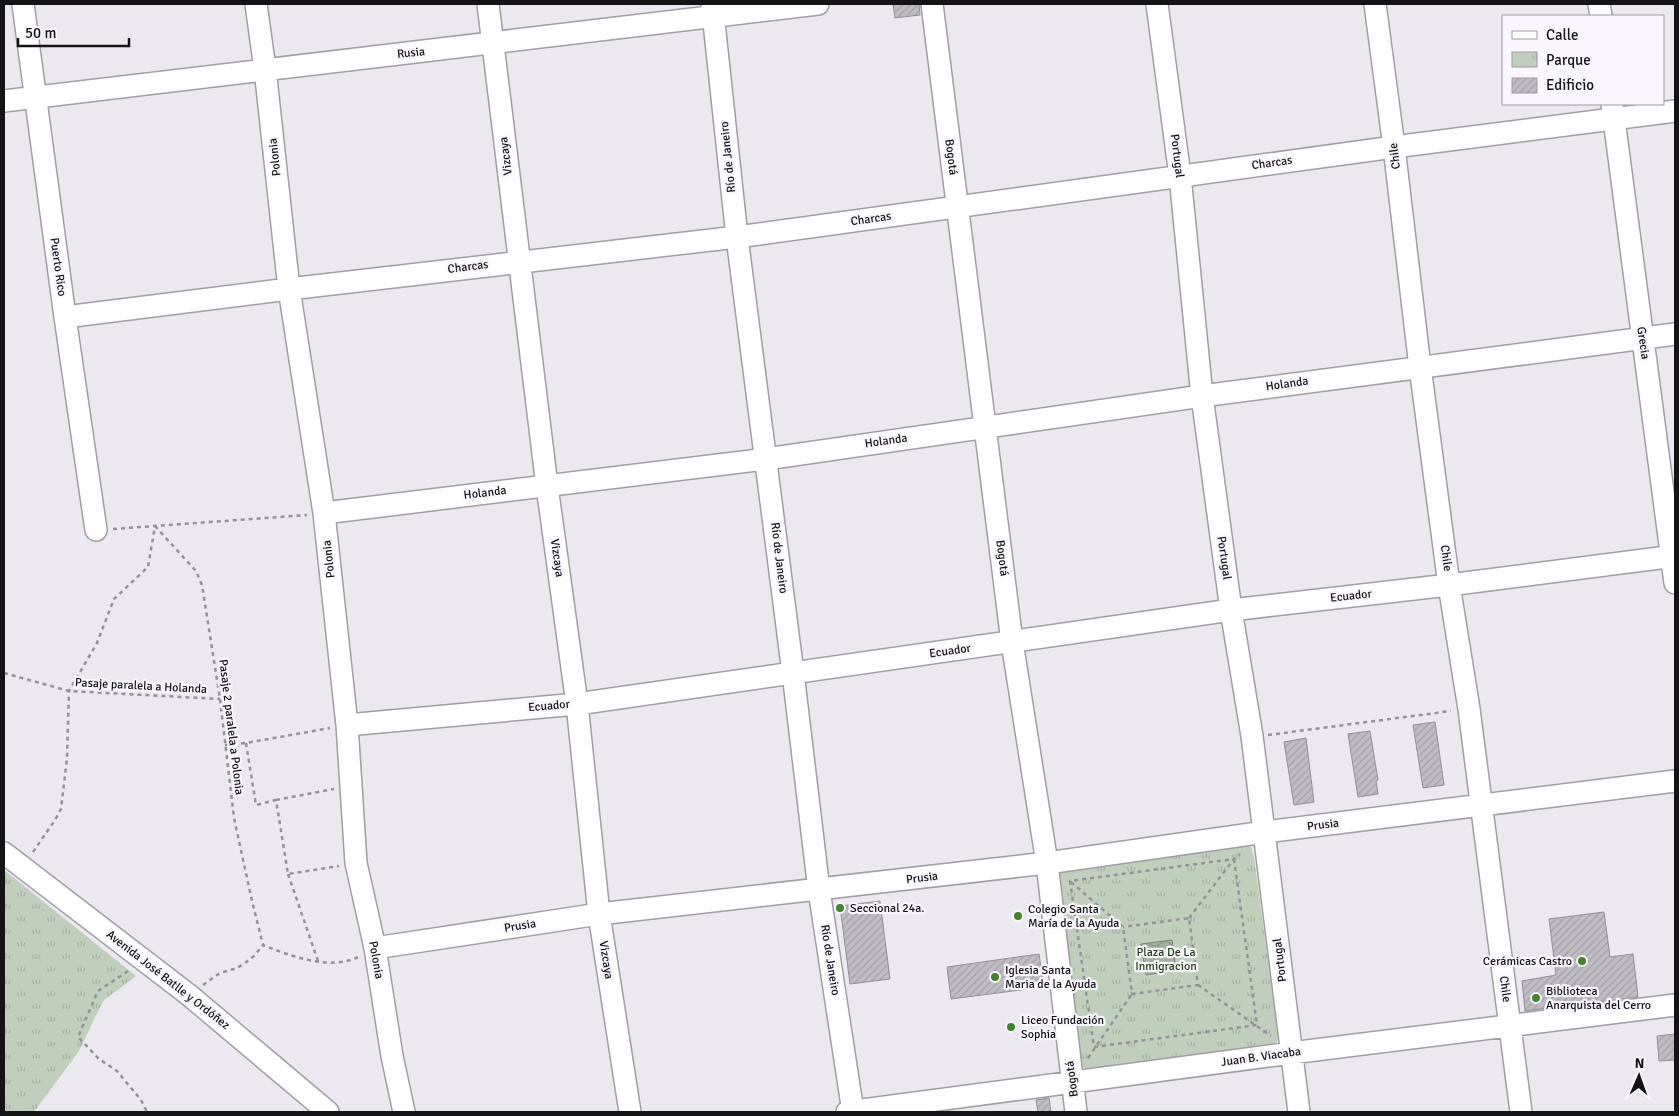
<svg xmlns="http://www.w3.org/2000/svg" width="1679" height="1116" viewBox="0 0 1679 1116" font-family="Signika,sans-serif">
  <defs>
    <pattern id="park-tufts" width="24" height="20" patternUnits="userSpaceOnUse" patternTransform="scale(1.25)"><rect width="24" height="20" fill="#c0cfbc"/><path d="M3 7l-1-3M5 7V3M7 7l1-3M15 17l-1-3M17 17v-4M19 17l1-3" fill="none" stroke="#a4b1a1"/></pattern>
    <pattern id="water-waves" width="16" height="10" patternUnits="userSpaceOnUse" patternTransform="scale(1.25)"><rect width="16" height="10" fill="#a0b49b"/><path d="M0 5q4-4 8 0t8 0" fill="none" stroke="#899a85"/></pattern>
    <pattern id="building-hatch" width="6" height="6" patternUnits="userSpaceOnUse" patternTransform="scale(1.25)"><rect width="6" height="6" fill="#c0bcc4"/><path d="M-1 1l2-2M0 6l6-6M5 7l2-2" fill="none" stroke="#a4a1a8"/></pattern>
  </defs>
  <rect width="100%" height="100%" fill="#ece8f0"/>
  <path fill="url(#park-tufts)" d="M1243 845 1251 847 1254 857 1278 1035 1277 1042 1270 1046 1091 1070 1083 1067 1077 1060 1056 876 1060 871Z
    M4 870 136 976 103 1001 79 1051 34 1112H4Z"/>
  <path fill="url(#water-waves)" stroke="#768473" d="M1172 940 1176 970 1146 975 1141 944Z"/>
  <path fill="url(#building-hatch)" stroke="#938f97" d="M893 4H919L920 15 895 18Z
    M1435 722 1444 785 1423 788 1413 725Z
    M1370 731 1378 780 1376 781 1378 794 1358 797 1348 734Z
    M1306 738 1314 802 1294 805 1284 742Z
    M880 901 890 979 850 984 840 906Z
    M1604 912 1610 957 1633 954 1638 997 1525 1011 1522 981 1556 975 1549 919Z
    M1039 954 1044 987 951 999 947 967Z
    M1675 1034V1060L1659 1061 1657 1036Z
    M1049 1098 1051 1112H1038L1036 1100Z"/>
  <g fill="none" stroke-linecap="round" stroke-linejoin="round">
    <g stroke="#a09da4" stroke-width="24">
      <path id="minor" d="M23 4 65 317 96 530
        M256 4 265 69 289 289 324 513 347 725 356 863 375 948 392 1056 404 1112
        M488 4 547 486 577 704 599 914 630 1112
        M712 4 737 237 793 673 819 890 853 1112
        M932 4 1012 642 1047 863 1076 1112
        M1157 4 1180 176 1202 396 1231 610 1252 736 1299 1112
        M1375 4 1394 147 1420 367 1449 585 1469 709 1521 1112
        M1599 4 1601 16
        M4 101C275 67 547 38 818 4
        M1612 104 1675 583
        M65 317 289 289 737 237 1394 147 1675 111
        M324 513 766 459 1202 396 1675 334
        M347 725 577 704 1231 610 1449 585 1675 556
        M4 853 189 995 328 1112
        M375 948 599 914 1047 863 1265 832 1675 781
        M847 1112 1291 1053 1675 1005"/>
    </g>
    <path stroke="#949298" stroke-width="2.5" stroke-dasharray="4 4" stroke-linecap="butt" d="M155 526 196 571 202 585 220 699 234 818 252 901 263 945
      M113 529 307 515
      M4 673 69 691 220 699
      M1268 735 1451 711
      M246 743 256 805 276 800 288 874 339 866
      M225 745 246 743 330 728
      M276 800 334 789
      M33 852 55 820 61 809 67 758 69 691 97 643 114 599 148 567 155 526
      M1234 859 1257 1025 1094 1047 1070 881Z
      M288 874 318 961
      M1071 882 1123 927 1132 994 1198 985 1189 918 1123 927
      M1189 918 1234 859 1240 854
      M128 971 98 991 78 1037 99 1059 117 1071 141 1100 147 1112
      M203 985 220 973 237 968 245 963 254 956 263 945C290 956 331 971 358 957
      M1198 985 1271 1036
      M1088 1058 1132 994"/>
    <use href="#minor" stroke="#fff" stroke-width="21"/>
  </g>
  <g fill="#428529" stroke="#faf6fe" stroke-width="2">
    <circle cx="840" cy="908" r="5"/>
    <circle cx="1018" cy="916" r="5"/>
    <circle cx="1582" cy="961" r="5"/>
    <circle cx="995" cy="977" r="5"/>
    <circle cx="1536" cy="998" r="5"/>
    <circle cx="1011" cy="1027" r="5"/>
  </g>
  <g text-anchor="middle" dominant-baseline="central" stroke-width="4.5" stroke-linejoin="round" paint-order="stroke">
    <g font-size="12" fill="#141316" stroke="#faf6fe">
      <text transform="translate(411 53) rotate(-6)">Rusia</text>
      <text transform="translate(506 156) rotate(-97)">Vizcaya</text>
      <text transform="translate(1177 156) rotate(83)">Portugal</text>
      <text transform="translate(1395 156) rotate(-97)">Chile</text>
      <text transform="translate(275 157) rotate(-96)">Polonia</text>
      <text transform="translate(728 157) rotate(-96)">Río de Janeiro</text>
      <text transform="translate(951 157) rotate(83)">Bogotá</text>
      <text transform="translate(1272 163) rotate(-8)">Charcas</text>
      <text transform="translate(871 219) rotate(-8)">Charcas</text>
      <text transform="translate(58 267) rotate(82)">Puerto Rico</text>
      <text transform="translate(468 267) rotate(-7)">Charcas</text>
      <text transform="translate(1643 343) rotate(82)">Grecia</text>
      <text transform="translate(1287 384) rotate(-8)">Holanda</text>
      <text transform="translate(886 441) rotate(-8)">Holanda</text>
      <text transform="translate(485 493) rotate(-7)">Holanda</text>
      <text transform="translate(557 558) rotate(82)">Vizcaya</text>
      <text transform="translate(779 558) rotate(83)">Río de Janeiro</text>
      <text transform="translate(1002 558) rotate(83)">Bogotá</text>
      <text transform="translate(1224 558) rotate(82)">Portugal</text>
      <text transform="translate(1446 558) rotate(82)">Chile</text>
      <text transform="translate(329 559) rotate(-96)">Polonia</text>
      <text transform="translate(1351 596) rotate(-6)">Ecuador</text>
      <text transform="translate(950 651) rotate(-8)">Ecuador</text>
      <text transform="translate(141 686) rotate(3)">Pasaje paralela a Holanda</text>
      <text transform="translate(549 706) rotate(-5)">Ecuador</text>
      <text transform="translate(231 727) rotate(83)">Pasaje 2 paralela a Polonia</text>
      <text transform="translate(1323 825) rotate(-7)">Prusia</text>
      <text transform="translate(922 878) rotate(-7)">Prusia</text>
      <text transform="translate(520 926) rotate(-9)">Prusia</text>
      <text transform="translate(376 960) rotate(80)">Polonia</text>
      <text transform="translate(606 960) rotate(81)">Vizcaya</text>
      <text transform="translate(830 960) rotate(81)">Río de Janeiro</text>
      <text transform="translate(1280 960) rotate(-97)">Portugal</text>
      <text transform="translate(168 980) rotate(38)">Avenida José Batlle y Ordóñez</text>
      <text transform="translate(1505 989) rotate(82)">Chile</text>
      <text transform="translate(1261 1057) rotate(-8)">Juan B. Viacaba</text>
      <text transform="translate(1072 1079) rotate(-97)">Bogotá</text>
    </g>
    <g font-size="12" fill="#141316" stroke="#faf6fe" text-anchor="start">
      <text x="850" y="908">Seccional 24a.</text>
      <text x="1028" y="909">Colegio Santa<tspan x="1028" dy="14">María de la Ayuda</tspan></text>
      <text x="1572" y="961" text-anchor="end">Cerámicas Castro</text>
      <text x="1005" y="970">Iglesia Santa<tspan x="1005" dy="14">Maria de la Ayuda</tspan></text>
      <text x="1546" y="991">Biblioteca<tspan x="1546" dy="14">Anarquista del Cerro</tspan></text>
      <text x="1021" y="1020">Liceo Fundación<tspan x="1021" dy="14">Sophia</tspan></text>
    </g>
    <g font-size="12" fill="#234019" stroke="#faf6fe">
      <text x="1166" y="952">Plaza De La<tspan x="1166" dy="14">Inmigracion</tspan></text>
    </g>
  </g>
  <rect width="1679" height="1116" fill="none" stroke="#141316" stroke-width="10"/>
  <rect x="1502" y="15" width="162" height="90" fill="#faf6fe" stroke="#9e9ba1"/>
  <rect x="1512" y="31" width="25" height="8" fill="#ffffff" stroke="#9e9ba1"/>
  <text x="1546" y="40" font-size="15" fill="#141316">Calle</text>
  <rect x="1512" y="52" width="25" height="15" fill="url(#park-tufts)" stroke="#9e9ba1"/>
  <text x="1546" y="65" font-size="15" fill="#141316">Parque</text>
  <rect x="1512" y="78" width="25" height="15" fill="url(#building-hatch)" stroke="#9e9ba1"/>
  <text x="1546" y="90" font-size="15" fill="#141316">Edificio</text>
  <g transform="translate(1639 1076) rotate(2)" stroke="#faf6fe" stroke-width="4" paint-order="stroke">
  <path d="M0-4L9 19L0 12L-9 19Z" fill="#141316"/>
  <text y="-8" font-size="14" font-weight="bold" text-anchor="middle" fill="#141316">N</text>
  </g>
  <path d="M18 38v8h111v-8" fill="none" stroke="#141316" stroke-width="2.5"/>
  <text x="25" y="38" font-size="15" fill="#141316" stroke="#faf6fe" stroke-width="4" paint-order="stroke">50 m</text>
</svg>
